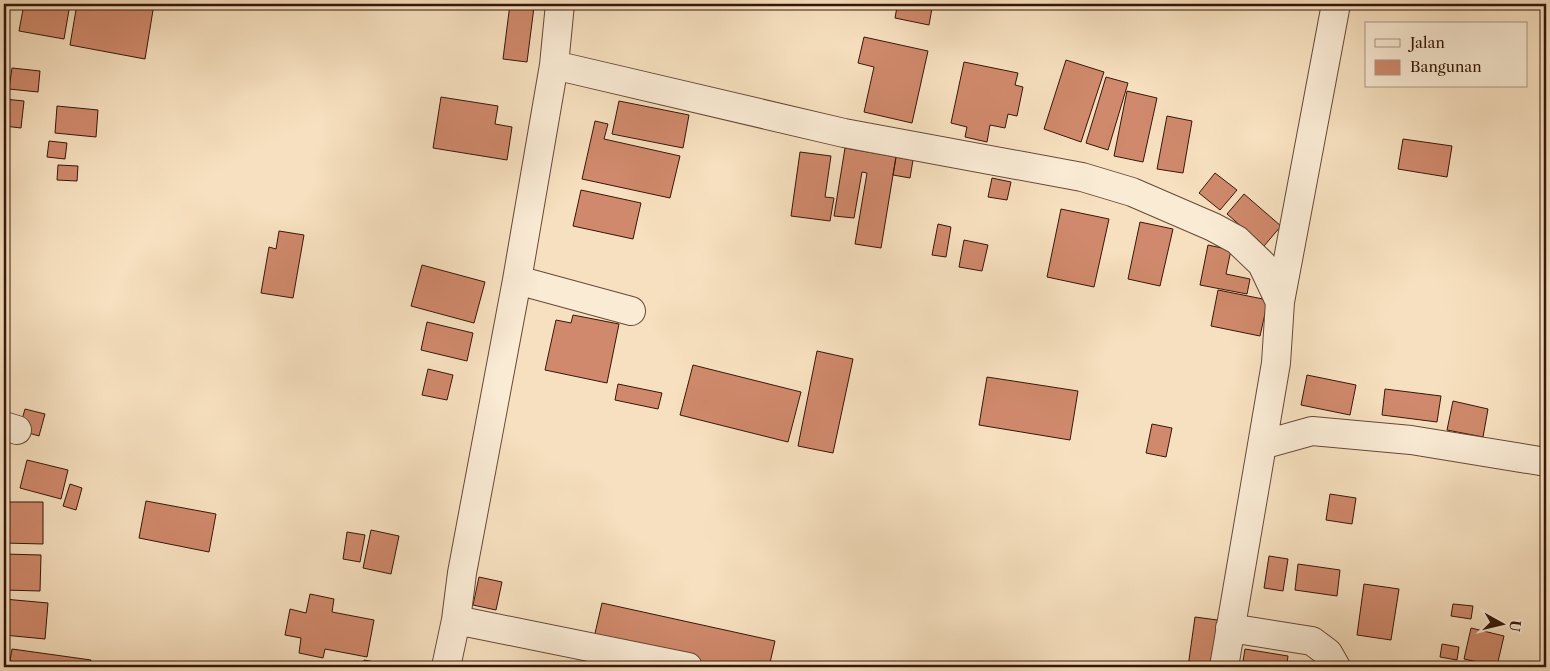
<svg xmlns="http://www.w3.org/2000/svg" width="1550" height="671" viewBox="0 0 1550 671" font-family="'Libre Caslon Text',serif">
  <rect width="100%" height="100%" fill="#f7e0bf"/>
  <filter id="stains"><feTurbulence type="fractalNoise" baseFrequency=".004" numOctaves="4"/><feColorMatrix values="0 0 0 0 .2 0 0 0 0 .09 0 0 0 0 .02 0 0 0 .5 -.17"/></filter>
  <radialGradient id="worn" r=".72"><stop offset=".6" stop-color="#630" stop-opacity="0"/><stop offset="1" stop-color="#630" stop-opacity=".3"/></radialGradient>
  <path fill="#d0896c" stroke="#361608" d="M24 4H70L64 39 19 31Z
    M77 4H154L145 59 70 45Z
    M510 4 534 7 527 62 503 59Z
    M880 4H924V7L932 8 929 25 895 18 897 7Z
    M864 37 928 51 912 123 864 112 874 67 858 63Z
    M1066 60 1104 72 1081 142 1044 129Z
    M964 62 1018 73 1015 85 1023 87 1017 116 1008 114 1005 128 990 125 987 142 965 137 967 127 951 123Z
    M12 68 40 71 38 92 9 89Z
    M1106 77 1128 83 1108 150 1086 143Z
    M1127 91 1157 98 1143 162 1114 156Z
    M441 97 498 106 495 124 512 127 507 160 433 148Z
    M4 99 24 101 21 128 4 126Z
    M619 101 689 115 683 148 612 134Z
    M57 106 98 110 96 137 55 133Z
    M1167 116 1192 121 1183 173 1157 169Z
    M595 121 608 124 604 139 680 156 670 198 582 179Z
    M1403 139 1452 146 1447 177 1398 169Z
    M49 141 67 143 65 159 47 157Z
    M845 148 896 157 881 248 855 244 867 173 862 172 854 218 834 216Z
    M800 152 831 156 825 197 834 198 830 221 791 216Z
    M896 157 913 160 910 178 893 175Z
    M58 165 78 166 77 181 57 180Z
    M1215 173 1237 190 1220 210 1199 193Z
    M992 178 1011 182 1007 200 988 197Z
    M581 190 641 203 633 239 573 226Z
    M1244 194 1281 226 1264 246 1227 214Z
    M1061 209 1109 219 1094 287 1047 277Z
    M1140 222 1173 229 1160 286 1128 279Z
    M938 224 951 227 946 257 932 255Z
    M279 231 304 235 293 298 261 293 269 247 276 249Z
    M964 240 988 245 982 271 959 267Z
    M1208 245 1231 250 1226 274 1250 279 1247 294 1200 285Z
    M422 265 485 282 474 323 411 306Z
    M1218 290 1268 300 1260 336 1211 326Z
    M573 315 619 324 607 383 545 370 556 320 571 323Z
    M427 322 473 333 467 361 421 350Z
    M817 351 853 359 833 453 798 446Z
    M693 365 801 392 788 442 680 415Z
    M428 369 453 375 447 400 422 395Z
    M1307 375 1356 385 1350 415 1301 405Z
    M987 377 1078 391 1070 440 979 425Z
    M618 384 662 393 658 409 615 400Z
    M1385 389 1441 396 1437 422 1382 415Z
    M1453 401 1488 409 1483 437 1447 430Z
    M25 409 45 414 39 436 19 430Z
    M1152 424 1172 428 1166 457 1146 453Z
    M27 460 68 470 61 499 20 488Z
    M70 484 82 488 76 510 63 506Z
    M1330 494 1356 498 1352 524 1326 520Z
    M146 501 216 514 209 552 139 538Z
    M4 502H43V544L4 543Z
    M371 530 399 536 391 574 363 568Z
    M347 532 365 535 360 562 343 559Z
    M4 554 41 555 40 591 4 590Z
    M1269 556 1288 559 1283 591 1264 588Z
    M1298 564 1340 570 1337 596 1295 590Z
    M479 577 502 582 496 610 473 605Z
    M1364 584 1399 589 1391 640 1357 635Z
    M310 594 334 599 332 612 374 620 367 657 325 649 323 658 299 653 301 638 285 635 290 609 306 613Z
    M4 599 48 603 45 639 4 635Z
    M602 603 775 641 769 667H710L593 642Z
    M1453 604 1473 606 1471 619 1451 616Z
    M1195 617 1225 621 1219 667H1188Z
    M1471 628 1504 636 1497 666 1464 659Z
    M1442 644 1459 647 1457 660 1440 657Z
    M12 649 91 660 90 667H9Z
    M1245 649 1288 656 1287 664 1305 667H1242Z
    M584 657 632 667H582Z
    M364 660 402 667H362Z"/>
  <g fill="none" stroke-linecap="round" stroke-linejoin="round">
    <g stroke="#664836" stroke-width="30">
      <path id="minor" d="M554 65 844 133 1082 177 1132 192 1213 227 1237 240 1262 264 1280 302
        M517 280 631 311
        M4 426 17 430
        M1262 445 1312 431 1411 440 1546 462
        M456 620 688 667
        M1230 628 1312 641 1328 653 1336 667
        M446 667 456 620 462 573 517 280 554 65 560 4
        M1224 667 1276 363 1280 302 1336 4"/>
    </g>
    <use href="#minor" stroke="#faebd5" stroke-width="28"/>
  </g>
  <rect width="1550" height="671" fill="none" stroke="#f7e0bf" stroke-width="20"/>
  <rect x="5" y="5" width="1540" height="661" fill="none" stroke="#361608" stroke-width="2.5"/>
  <rect x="10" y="10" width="1530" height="651" fill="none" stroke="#361608"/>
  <rect x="1365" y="22" width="162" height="65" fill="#faebd5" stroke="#ac9683"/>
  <rect x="1375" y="39" width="25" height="8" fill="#faebd5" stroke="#ac9683"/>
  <text x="1410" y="48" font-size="15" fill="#361608">Jalan</text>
  <rect x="1375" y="60" width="25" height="15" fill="#d0896c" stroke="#ac9683"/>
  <text x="1410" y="72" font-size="15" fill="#361608">Bangunan</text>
  <g transform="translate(1502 624) rotate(98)" stroke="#faebd5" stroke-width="4" paint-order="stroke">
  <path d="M0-4L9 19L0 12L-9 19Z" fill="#361608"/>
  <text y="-8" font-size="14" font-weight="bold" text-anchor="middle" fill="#361608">U</text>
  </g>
  <rect width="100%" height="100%" filter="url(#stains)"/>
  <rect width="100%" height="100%" fill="url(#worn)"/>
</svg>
